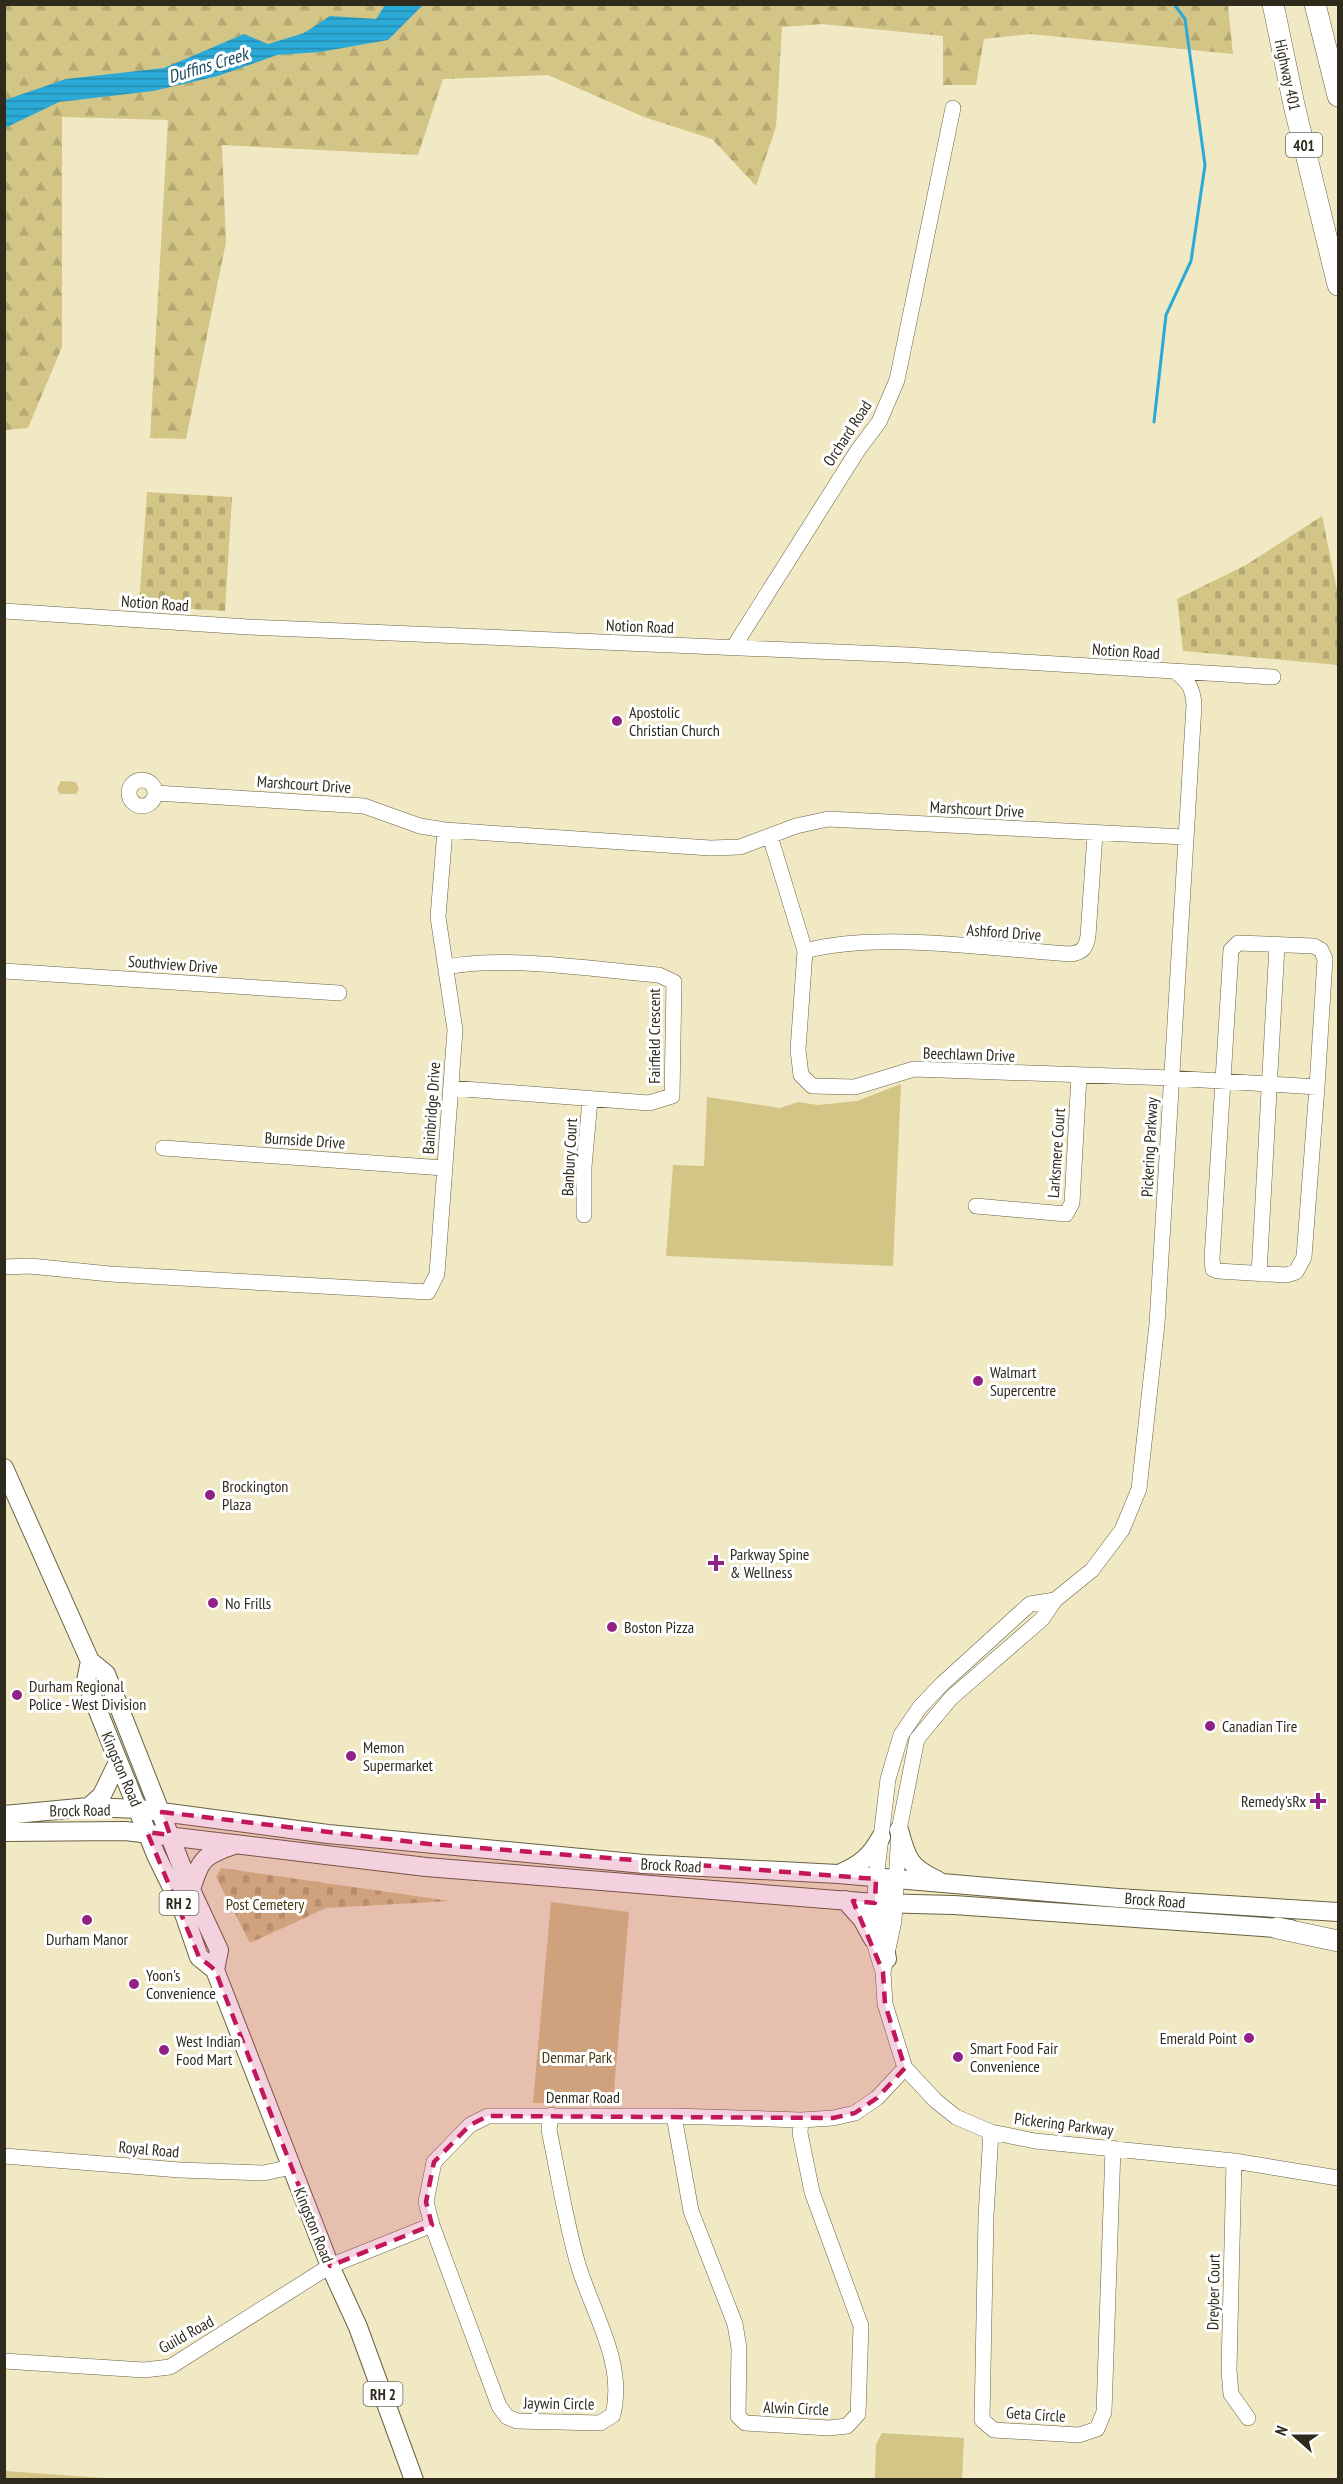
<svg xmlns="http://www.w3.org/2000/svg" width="1343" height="2484" viewBox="0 0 1343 2484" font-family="'PT Sans Narrow',sans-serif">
  <defs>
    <pattern id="forest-firs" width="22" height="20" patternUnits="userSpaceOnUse" patternTransform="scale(1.5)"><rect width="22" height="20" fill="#d2c586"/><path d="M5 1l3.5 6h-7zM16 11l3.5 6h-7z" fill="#b5a973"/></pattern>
    <pattern id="cemetery-stones" width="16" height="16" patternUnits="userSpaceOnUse" patternTransform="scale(1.5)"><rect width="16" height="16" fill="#d2c586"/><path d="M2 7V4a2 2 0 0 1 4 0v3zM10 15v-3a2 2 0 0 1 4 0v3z" fill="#b5a973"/></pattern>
    <pattern id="water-rules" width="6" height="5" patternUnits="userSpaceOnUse" patternTransform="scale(1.5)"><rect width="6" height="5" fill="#2caad7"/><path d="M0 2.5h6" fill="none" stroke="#268bae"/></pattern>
  </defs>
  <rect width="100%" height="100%" fill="#f0e9c4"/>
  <path fill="#d2c586" d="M61 781 76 782 79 789 76 794H60L57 789Z
    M901 1084 893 1266 666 1256 673 1165 704 1166 707 1097 780 1108 798 1102 818 1105 857 1101Z
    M551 1902 629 1912 613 2102 533 2103Z
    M882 2433 964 2438 962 2479H875L876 2444Z
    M4 2471H5L118 2479H5Z"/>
  <path fill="url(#forest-firs)" d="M5 5H1228L1233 54 1030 34 984 39 976 85H943V36L822 24 782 27 776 127 756 186 712 139 644 117 548 75 443 79 418 155 222 145 226 242 186 439 150 438 168 120 62 117V347L28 428 5 430Z"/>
  <path fill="url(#cemetery-stones)" d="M147 492 232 497 225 611 139 606Z
    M1322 516 1338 595V665L1183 651 1177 599 1246 565Z
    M221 1868 450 1901 326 1908 250 1943 216 1877Z"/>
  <path fill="url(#water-rules)" d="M385 5H423L388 40 320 52 277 55 218 76 153 91 59 102 5 128V100L66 79 164 68 244 34 268 44 304 33 330 16 376 19Z"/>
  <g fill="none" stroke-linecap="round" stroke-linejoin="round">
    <path stroke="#2caad7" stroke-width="3" d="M1154 422 1166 315 1191 261 1205 165 1185 19 1174 4"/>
    <g stroke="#686242" stroke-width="16">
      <path id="minor" d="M4 611 248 627 908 655 1273 677
        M733 648 858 450 879 422 897 380 953 108
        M129 793a13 13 0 1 1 26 0a13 13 0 1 1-26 0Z
        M156 793 364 806 420 826 445 830
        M770 836 805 951 798 1050 801 1075 812 1086 855 1087 914 1069 1171 1078 1317 1087 1304 1257 1296 1272 1286 1275 1218 1271 1213 1269 1212 1259 1231 950 1238 943 1314 946 1321 950 1325 959 1317 1087
        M805 951C880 931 992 949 1071 954 1083 952 1086 948 1088 936L1095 834
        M446 967C508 955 595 970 659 975L674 982 672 1096 649 1103 451 1088
        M4 971 339 993
        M163 1148 444 1168
        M976 1206 1066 1214 1072 1203 1079 1076
        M584 1215V1167L590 1100
        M4 1267 30 1266 110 1274 428 1292 437 1274 455 1030 438 917 445 830 710 848 740 847 796 826 828 819 1185 837
        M1259 1274 1277 945
        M1055 1600 1030 1604 942 1684 920 1707 901 1735 888 1779 876 1879 873 1939 883 1972 885 2004 905 2068 936 2101 956 2117 991 2132 1035 2141 1234 2161 1338 2178
        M883 1972 894 1921 899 1830 917 1739 951 1698 1042 1619 1055 1600 1092 1570 1122 1530 1139 1489 1157 1324 1194 705C1193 689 1189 682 1176 672
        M551 2115 549 2130C558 2173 565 2218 577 2261 591 2311 626 2361 613 2415L600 2423 517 2421 507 2417 499 2406 432 2225 426 2202 434 2162 470 2125 488 2116H674L801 2120 833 2118 855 2113 877 2098 905 2068
        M674 2116 691 2211 735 2324 739 2348 738 2416 745 2423 829 2428 847 2426 858 2414 861 2326 812 2192 800 2133 801 2120
        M991 2132 986 2216 982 2420 994 2430 1079 2435 1097 2429 1104 2412 1113 2148
        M4 2156 180 2170 264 2173 291 2167
        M1234 2161 1229 2370 1231 2394 1248 2418
        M4 2361 144 2370 170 2367 330 2266 432 2225"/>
    </g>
    <g stroke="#686242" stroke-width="20">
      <path id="major" d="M4 1468 90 1661 106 1674 191 1890 219 1950 215 1970
        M90 1661 86 1681 156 1855 182 1908 199 1957 215 1970 330 2266 358 2327 414 2480
        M89 1807 102 1795 118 1762
        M4 1815 89 1807 139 1809 328 1834 644 1864 838 1874 1118 1898 1338 1912
        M899 1830C907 1859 909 1867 937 1880
        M4 1832 125 1831 426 1867 875 1903 954 1905 1291 1929
        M839 1874C860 1865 870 1857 881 1837
        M191 1890C200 1859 204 1855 234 1845
        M881 1892C887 1914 882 1937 887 1959
        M845 1900 862 1919 873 1939"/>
    </g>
    <g stroke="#686242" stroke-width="22">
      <path id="highway" d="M1273 4 1294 105 1338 285
        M1315 4 1338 96
        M1277 1928 1338 1941"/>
    </g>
    <use href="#minor" stroke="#fff" stroke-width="15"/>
    <use href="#major" stroke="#fff" stroke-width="18"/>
    <use href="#highway" stroke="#fff" stroke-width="21"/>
  </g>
  <path fill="#c2185b" fill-opacity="0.2" stroke="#c2185b" stroke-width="4.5" stroke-dasharray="12 8" stroke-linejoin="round" d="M162 1812 429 1844 876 1879 875 1903 853 1901 883 1972 885 2004 905 2068 877 2098 855 2113 833 2118 488 2116 470 2125 434 2162 426 2202 432 2225 330 2266 215 1970 199 1957 147 1832 170 1835Z"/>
  <g fill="#902285" stroke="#fff" stroke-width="2">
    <circle cx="617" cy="721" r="6"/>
    <circle cx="978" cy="1381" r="6"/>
    <circle cx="210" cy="1495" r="6"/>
    <path d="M713 1554h6v6h6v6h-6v6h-6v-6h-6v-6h6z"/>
    <circle cx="213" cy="1603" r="6"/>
    <circle cx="612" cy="1627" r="6"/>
    <circle cx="17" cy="1695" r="6"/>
    <circle cx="1210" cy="1726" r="6"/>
    <circle cx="351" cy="1756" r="6"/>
    <path d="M1315 1792h6v6h6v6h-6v6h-6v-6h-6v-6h6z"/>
    <circle cx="87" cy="1920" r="6"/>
    <circle cx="134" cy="1984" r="6"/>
    <circle cx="1249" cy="2038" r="6"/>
    <circle cx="164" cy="2050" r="6"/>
    <circle cx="958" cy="2057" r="6"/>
  </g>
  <g text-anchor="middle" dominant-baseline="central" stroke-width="6" stroke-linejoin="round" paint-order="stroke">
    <g fill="#fff" stroke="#6d6b61" stroke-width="1.5">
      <rect x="1286" y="133" width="36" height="24" rx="4.5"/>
      <rect x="159.5" y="1891" width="39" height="24" rx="4.5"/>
      <rect x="363.5" y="2382" width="39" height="24" rx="4.5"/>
    </g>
    <g font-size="15" font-weight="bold" fill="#2e2b1d">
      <text x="1304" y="145">401</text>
      <text x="179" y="1903">RH 2</text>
      <text x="383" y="2394">RH 2</text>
    </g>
    <g font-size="16" fill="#2e2b1d" stroke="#fff">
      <text transform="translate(1288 75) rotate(78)">Highway 401</text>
      <text transform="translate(847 433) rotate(-57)">Orchard Road</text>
      <text transform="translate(155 603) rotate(4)">Notion Road</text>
      <text transform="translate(640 626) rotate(2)">Notion Road</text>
      <text transform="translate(1126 651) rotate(4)">Notion Road</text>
      <text transform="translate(304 784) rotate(4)">Marshcourt Drive</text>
      <text transform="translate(977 809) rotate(3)">Marshcourt Drive</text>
      <text transform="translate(1004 932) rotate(4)">Ashford Drive</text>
      <text transform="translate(173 964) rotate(4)">Southview Drive</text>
      <text transform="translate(654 1036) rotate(-90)">Fairfield Crescent</text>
      <text transform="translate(969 1054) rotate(2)">Beechlawn Drive</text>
      <text transform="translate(431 1108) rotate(-86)">Bainbridge Drive</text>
      <text transform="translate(305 1140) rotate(4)">Burnside Drive</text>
      <text transform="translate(1149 1147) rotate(-87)">Pickering Parkway</text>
      <text transform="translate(1056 1153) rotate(-86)">Larksmere Court</text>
      <text transform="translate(569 1157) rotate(-87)">Banbury Court</text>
      <text transform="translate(122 1769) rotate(67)">Kingston Road</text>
      <text transform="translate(80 1810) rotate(-1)">Brock Road</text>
      <text transform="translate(671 1865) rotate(3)">Brock Road</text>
      <text transform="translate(1155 1900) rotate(4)">Brock Road</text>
      <text x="583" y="2097">Denmar Road</text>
      <text transform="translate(1064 2124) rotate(7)">Pickering Parkway</text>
      <text transform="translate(149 2149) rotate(5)">Royal Road</text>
      <text transform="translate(314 2225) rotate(68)">Kingston Road</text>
      <text transform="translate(1213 2292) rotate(-89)">Dreyber Court</text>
      <text transform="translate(186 2334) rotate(-29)">Guild Road</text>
      <text transform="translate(559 2403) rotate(1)">Jaywin Circle</text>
      <text transform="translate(796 2408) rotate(2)">Alwin Circle</text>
      <text transform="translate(1036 2414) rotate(4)">Geta Circle</text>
    </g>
    <g font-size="16" fill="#2e2b1d" stroke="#fff" text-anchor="start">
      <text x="629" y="712">Apostolic<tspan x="629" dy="18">Christian Church</tspan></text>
      <text x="990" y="1372">Walmart<tspan x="990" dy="18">Supercentre</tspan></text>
      <text x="222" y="1486">Brockington<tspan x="222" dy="18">Plaza</tspan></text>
      <text x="730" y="1554">Parkway Spine<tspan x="730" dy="18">&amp; Wellness</tspan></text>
      <text x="225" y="1603">No Frills</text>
      <text x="624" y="1627">Boston Pizza</text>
      <text x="29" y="1686">Durham Regional<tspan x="29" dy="18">Police - West Division</tspan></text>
      <text x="1222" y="1726">Canadian Tire</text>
      <text x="363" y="1747">Memon<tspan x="363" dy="18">Supermarket</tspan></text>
      <text x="1306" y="1801" text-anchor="end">Remedy'sRx</text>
      <text x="87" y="1939" text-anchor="middle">Durham Manor</text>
      <text x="146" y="1975">Yoon's<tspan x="146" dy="18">Convenience</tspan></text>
      <text x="1237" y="2038" text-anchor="end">Emerald Point</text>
      <text x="176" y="2041">West Indian<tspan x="176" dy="18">Food Mart</tspan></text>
      <text x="970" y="2048">Smart Food Fair<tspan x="970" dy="18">Convenience</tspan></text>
    </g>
    <g font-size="16" fill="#443c11" stroke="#fff">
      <text x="265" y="1904">Post Cemetery</text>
      <text x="577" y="2057">Denmar Park</text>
    </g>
    <g font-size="18" font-style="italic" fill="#1c4d60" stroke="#fff">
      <text transform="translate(208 65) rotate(-17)">Duffins Creek</text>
    </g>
  </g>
  <rect width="1343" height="2484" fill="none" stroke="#2e2b1d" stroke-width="12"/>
  <g transform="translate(1295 2436) rotate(291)" stroke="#ffffff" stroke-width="4.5" paint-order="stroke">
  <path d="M0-4.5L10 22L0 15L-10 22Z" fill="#2e2b1d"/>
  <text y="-9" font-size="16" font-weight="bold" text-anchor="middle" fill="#2e2b1d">N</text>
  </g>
</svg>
